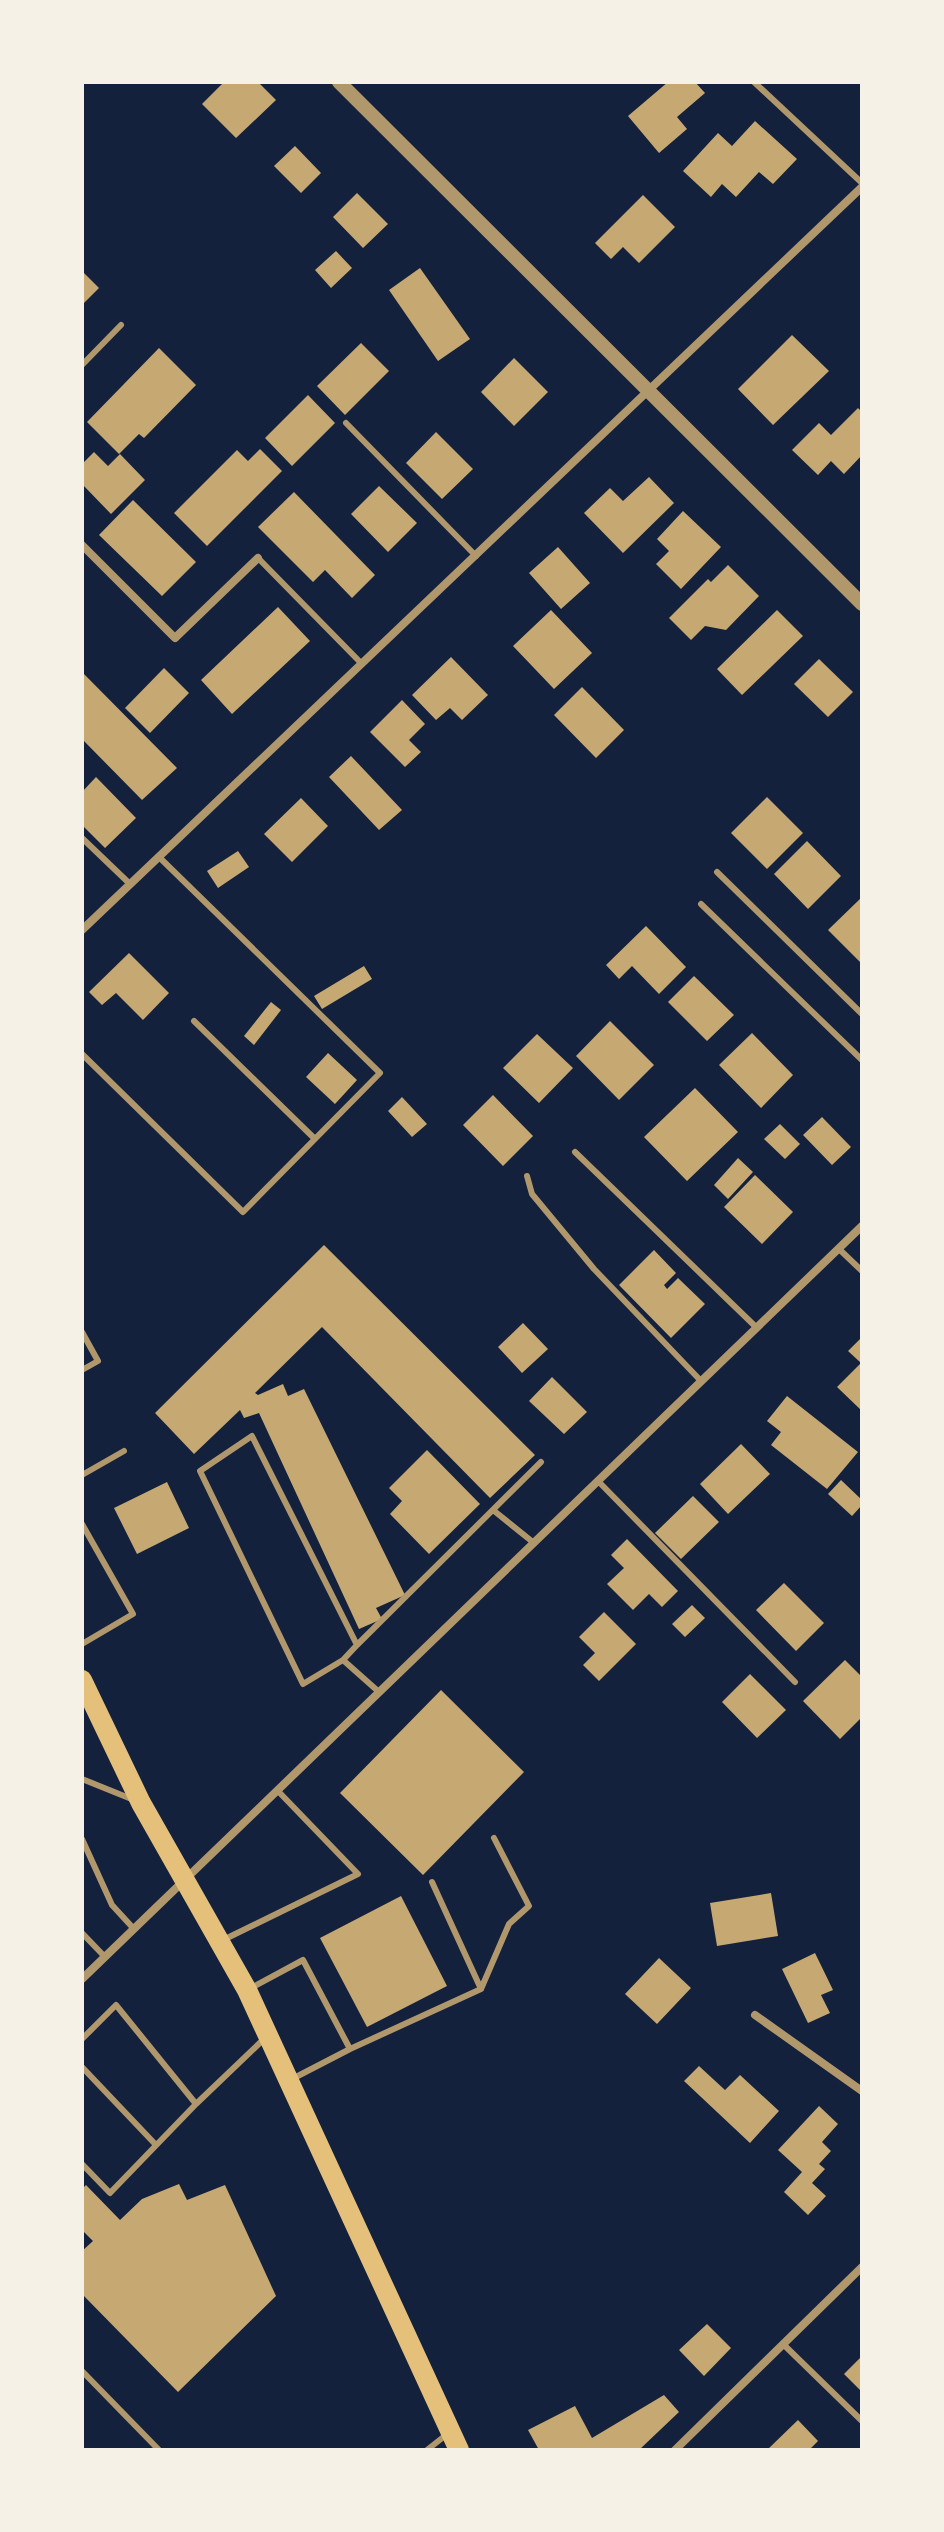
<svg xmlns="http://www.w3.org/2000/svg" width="944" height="2532" viewBox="0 0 944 2532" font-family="Commissioner,sans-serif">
  <rect width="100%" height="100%" fill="#14213d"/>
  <path fill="#c6a872" d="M224 82H258L276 100 236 138 202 104Z
    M668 82H695L705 93 677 117 687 129 659 153 628 116Z
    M755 121 797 159 773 184 759 172 736 197 722 184 711 197 683 171 718 133 732 146Z
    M295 146 321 173 301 193 274 166Z
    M357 193 388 224 363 248 333 217Z
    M643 195 675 227 639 263 623 247 611 259 595 243Z
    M336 251 352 268 331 288 315 270Z
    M420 268 470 339 438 361 389 290Z
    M82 271 99 288 82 305Z
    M792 335 829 371 773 425 738 389Z
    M361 343 389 371 345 415 317 386Z
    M159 348 196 385 144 438 139 434 119 454 87 422Z
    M514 358 548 392 514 426 481 392Z
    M308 395 335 423 292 466 265 438Z
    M858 408 862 412V455L844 474 831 461 818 475 792 450 819 423 831 435Z
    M436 432 473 469 442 499 406 463Z
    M260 449 282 471 207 546 174 513 237 450 248 461Z
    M94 452 108 466 120 454 145 480 111 514 82 484V464Z
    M649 477 674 503 623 553 584 513 610 488 623 501Z
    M379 486 417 523 388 552 351 514Z
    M294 492 375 575 352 598 325 570 313 582 258 527Z
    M133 500 196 562 162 596 99 535Z
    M683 511 721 547 681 589 656 564 669 551 657 539Z
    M558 547 590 583 561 609 529 573Z
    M728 565 759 596 726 630 705 626 691 640 669 618 708 579 711 582Z
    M278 607 310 641 232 714 201 680Z
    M551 610 592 653 554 689 513 646Z
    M777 610 803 636 742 695 717 669Z
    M451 657 488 695 462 720 450 708 436 720 412 695Z
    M819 659 853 692 828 717 794 684Z
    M164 668 189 693 150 733 125 708Z
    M82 672 177 768 142 800 82 739Z
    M582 687 624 730 596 758 554 715Z
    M402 700 425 724 409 740 421 752 405 767 370 732Z
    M351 756 402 810 379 830 329 777Z
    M96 777 136 818 105 848 82 825V792Z
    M767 797 803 833 767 869 731 833Z
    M301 798 328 826 292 862 264 834Z
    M807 841 841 876 808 909 774 874Z
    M238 851 249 867 218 888 207 871Z
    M862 897V964L828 930Z
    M646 926 686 967 659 994 632 966 619 979 606 965Z
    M129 953 169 993 143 1020 116 993 102 1005 89 992Z
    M364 966 372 979 322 1009 314 996Z
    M694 976 734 1015 707 1041 668 1002Z
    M271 1002 281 1010 254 1045 244 1036Z
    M610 1021 654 1065 619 1100 576 1056Z
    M752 1033 793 1075 761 1108 719 1065Z
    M537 1034 573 1068 539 1103 503 1068Z
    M328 1053 357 1080 335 1104 306 1077Z
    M695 1088 738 1132 687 1181 644 1137Z
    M493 1095 533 1136 503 1166 463 1125Z
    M402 1097 427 1124 412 1137 388 1111Z
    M822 1117 851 1147 832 1165 803 1135Z
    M780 1124 800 1144 785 1159 764 1139Z
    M738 1158 753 1172 728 1199 714 1185Z
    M755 1175 793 1212 762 1244 724 1207Z
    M324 1245 535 1455 490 1498 322 1327 255 1393 258 1395 283 1384 288 1396 304 1389 405 1595 376 1608 382 1619 359 1629 259 1413 244 1418 240 1410 194 1454 155 1413Z
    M654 1250 676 1273 664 1285 667 1289 678 1278 705 1304 671 1338 619 1285Z
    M523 1323 548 1349 522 1373 498 1347Z
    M860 1339 862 1341V1411L837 1387 861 1363 848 1351Z
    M552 1377 587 1412 564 1434 529 1401Z
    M787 1396 858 1452 827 1489 771 1445 781 1432 767 1421Z
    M741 1444 770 1474 728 1514 700 1484Z
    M427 1450 480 1504 429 1554 390 1514 402 1501 389 1488Z
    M841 1480 862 1500V1505L852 1516 828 1494Z
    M167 1482 189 1528 137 1554 114 1508Z
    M693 1496 719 1522 681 1559 655 1533Z
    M627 1539 678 1591 662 1607 649 1594 633 1610 607 1584 624 1568 611 1555Z
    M784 1583 824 1623 796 1651 756 1610Z
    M692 1605 705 1618 685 1637 672 1624Z
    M604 1612 636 1644 599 1681 583 1665 595 1653 579 1637Z
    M845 1660 862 1677V1717L840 1739 803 1701Z
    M750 1674 786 1710 757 1738 722 1702Z
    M441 1690 524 1772 423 1875 340 1793Z
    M771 1893 778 1936 717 1946 710 1903Z
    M401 1896 447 1986 367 2027 320 1938Z
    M815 1953 833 1990 821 1995 830 2013 808 2023 782 1969Z
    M659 1958 691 1988 657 2024 625 1994Z
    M699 2066 725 2090 740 2075 779 2111 750 2143 684 2081Z
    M819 2106 838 2124 822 2142 831 2151 819 2164 825 2169 812 2183 826 2196 808 2215 784 2192 802 2172 778 2150Z
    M179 2184 187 2200 225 2185 276 2296 178 2392 82 2294V2251L93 2241 82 2230V2189L86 2185 120 2220 142 2199Z
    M707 2324 731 2348 704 2376 679 2350Z
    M862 2356V2392L844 2374Z
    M664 2395 679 2412 639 2450H539L528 2430 575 2406 592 2438Z
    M798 2420 818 2441 809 2450H767Z"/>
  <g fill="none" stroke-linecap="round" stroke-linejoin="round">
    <path stroke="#b1986c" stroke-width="6" d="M754 82 862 183
      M82 365 121 325
      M346 423 476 556
      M258 558 362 664
      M82 838 130 884
      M717 872 862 1014
      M701 904 862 1060
      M194 1021 315 1139
      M82 1054 243 1212 380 1073 159 857
      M575 1152 757 1328
      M527 1176 532 1194 594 1269 701 1381
      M839 1249 862 1271
      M82 1332 98 1361 82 1370
      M82 1475 124 1451
      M598 1481 795 1682
      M493 1510 534 1543
      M82 1524 133 1614 82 1644
      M357 1645 541 1462
      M343 1660 357 1645 252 1436 200 1471 303 1684 343 1660 379 1692
      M82 1779 134 1800
      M82 1839 112 1905 134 1929
      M432 1882 481 1989
      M82 1933 105 1957
      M223 1940 358 1874 277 1790
      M251 1988 303 1960 350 2049
      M82 2039 116 2005 196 2104
      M82 2067 156 2145
      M292 2079 350 2049 481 1989 509 1924 529 1906 494 1838
      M82 2164 110 2193 196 2104 265 2038
      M783 2344 862 2421
      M82 2371 159 2450
      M427 2450 446 2435"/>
    <path stroke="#b1986c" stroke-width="8" d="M82 545 175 638 258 558
      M82 930 862 187
      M82 1979 862 1226
      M755 2015 862 2091
      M675 2450 862 2267"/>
    <path stroke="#b1986c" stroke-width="14" d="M339 82 862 604"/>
    <path stroke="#e5c07b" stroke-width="20" d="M82 1680 141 1803 247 1990 459 2450"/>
  </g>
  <rect width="944" height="2532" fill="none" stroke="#f6f1e7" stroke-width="168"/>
</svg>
